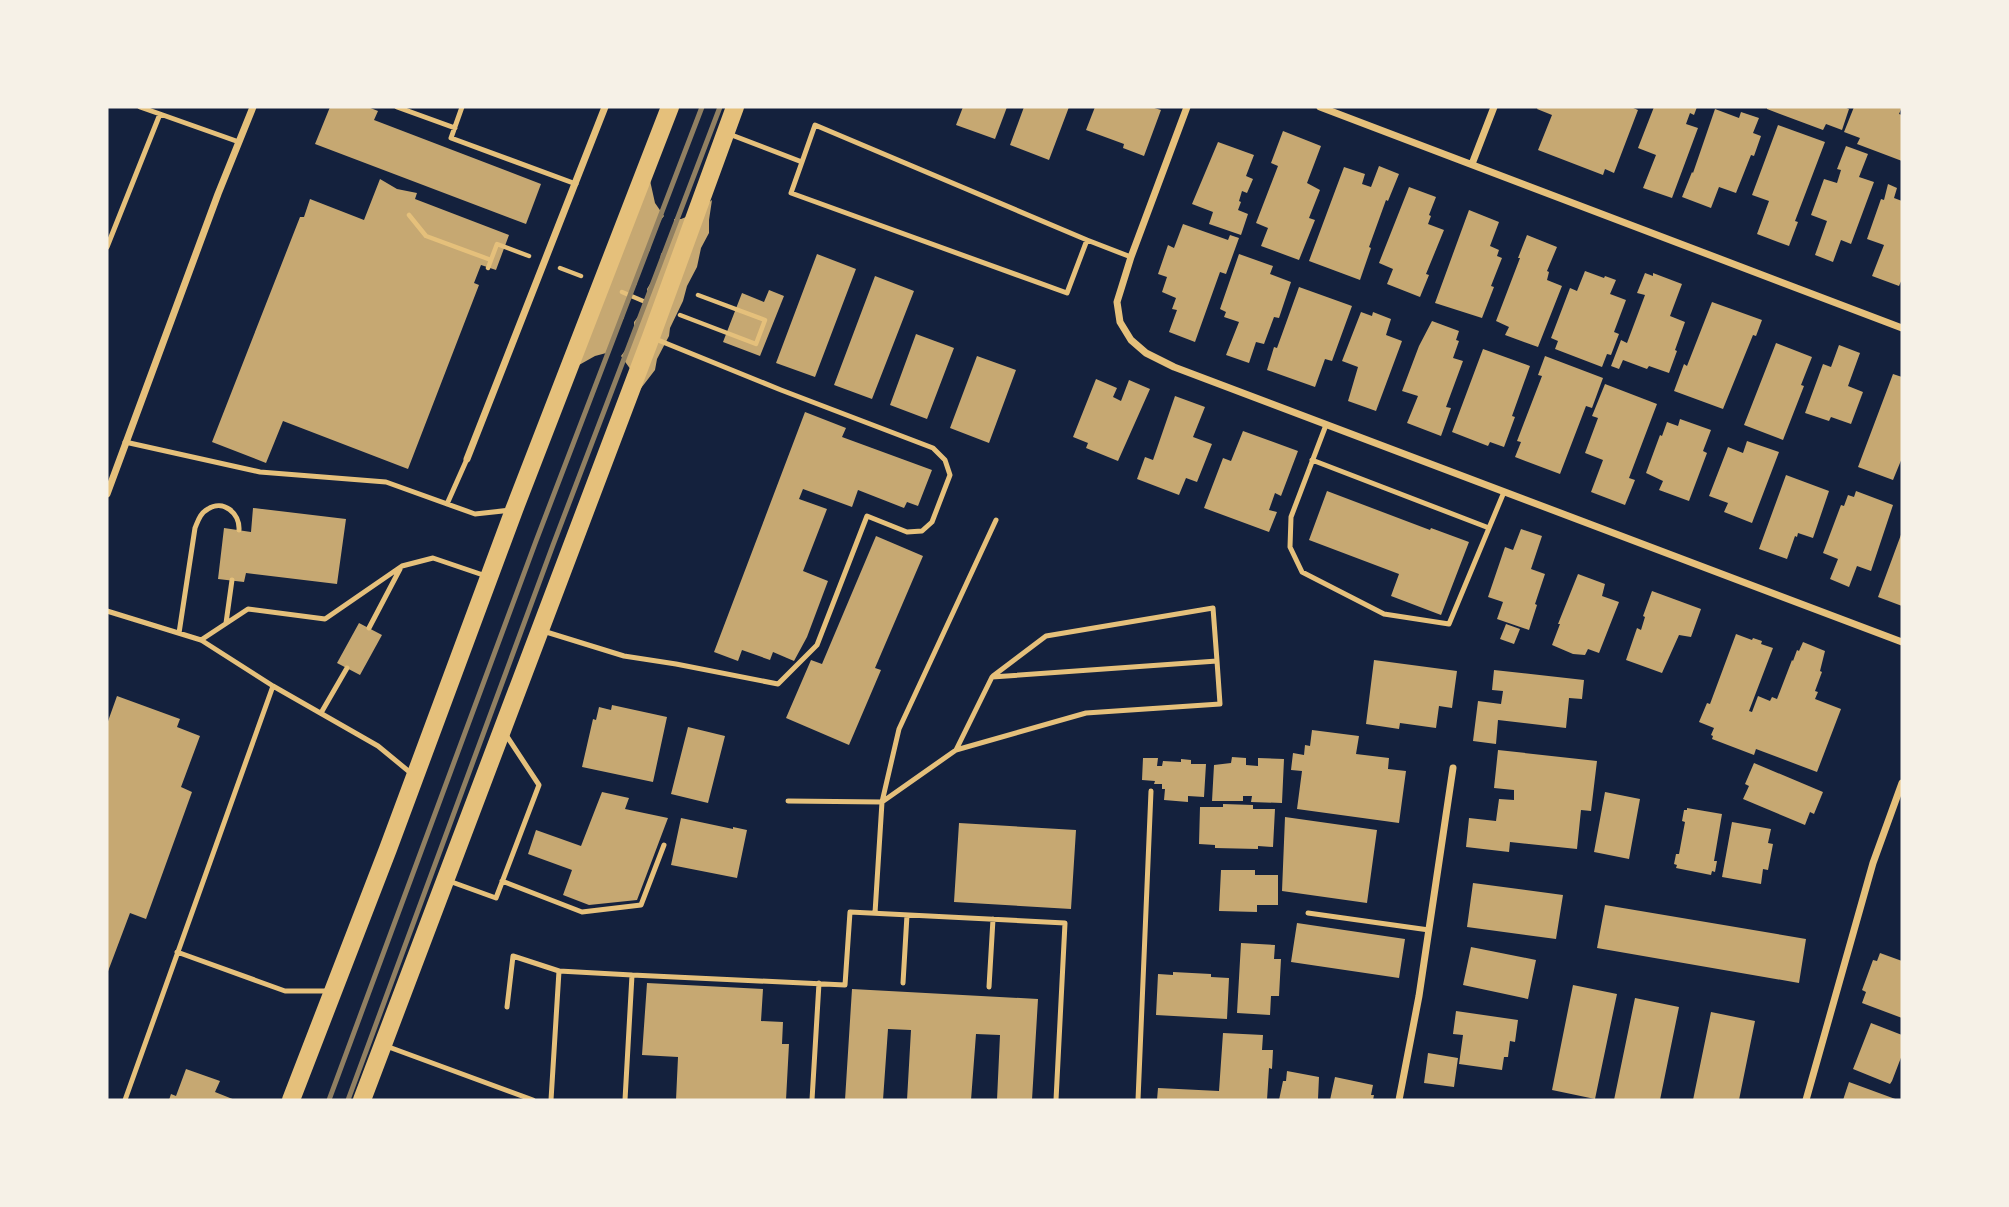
<svg xmlns="http://www.w3.org/2000/svg" width="2009" height="1207" viewBox="0 0 2009 1207" font-family="'Noto Serif',serif">
  <rect width="100%" height="100%" fill="#14213d"/>
  <path fill="#c6a872" d="M330 107H368L378 111 374 120 541 184 526 224 315 144Z
    M963 107H1007L995 139 956 125Z
    M1024 107H1069L1049 160 1010 145Z
    M1095 107H1151L1161 110 1144 156 1123 148 1124 144 1086 130Z
    M1538 107H1631L1638 110 1614 173 1605 169 1603 175 1538 150 1552 115 1537 109Z
    M1654 107H1697L1694 115 1690 113 1686 124 1698 128 1672 198 1643 188 1656 155 1638 148Z
    M1767 107H1844L1849 109 1842 130 1826 124 1823 130 1767 109Z
    M1854 107H1902L1899 114 1902 115V161L1857 144 1860 138 1844 132Z
    M1715 109 1739 118 1741 112 1759 118 1753 133 1761 136 1754 156 1751 155 1736 193 1719 187 1711 208 1682 197 1692 172 1693 173Z
    M1778 125 1825 142 1795 221 1798 222 1789 246 1757 234 1769 201 1752 195Z
    M1283 131 1321 146 1307 183 1320 190 1309 218 1315 220 1299 260 1261 246 1268 228 1256 223 1278 166 1271 163Z
    M1218 142 1254 155 1246 176 1253 179 1247 193 1242 191 1239 201 1241 202 1238 210 1248 214 1241 235 1209 224 1213 212 1192 204Z
    M1846 146 1868 154 1859 177 1874 182 1851 244 1841 240 1833 262 1815 255 1827 221 1811 215 1824 179 1837 183 1841 170 1837 169Z
    M1379 166 1399 174 1388 201 1386 200 1369 247 1371 248 1360 280 1309 261 1344 167 1365 174 1362 184 1371 187Z
    M649 176 655 203 664 216 656 226 651 241 650 250 641 263 637 277V284L632 288 625 303 624 318 619 323 612 339 610 352 595 356 579 365Z
    M380 179 397 189 417 193 415 199 509 235 496 270 481 265 474 283 479 285 408 469 283 421 266 463 212 442 300 217H304L310 199 364 220Z
    M1888 184 1897 188 1894 198 1902 201V279L1899 286 1872 276 1884 245 1867 239 1881 199 1884 200Z
    M1409 187 1436 197 1429 215 1431 216 1428 224 1444 230 1426 274 1429 275 1420 297 1387 284 1393 269 1379 263Z
    M712 200 709 220V233L701 248 697 267 687 286 683 301 670 328 669 336 657 359 655 370 635 396 631 370 621 356 630 344 634 329V322L643 310 648 295 647 289 658 271 661 254 665 249 674 232V219H681L696 213Z
    M1469 210 1499 222 1490 246 1499 250 1497 256 1502 258 1491 286 1494 287 1482 318 1435 303Z
    M1183 224 1228 240 1230 235 1239 238 1226 274 1220 272 1195 342 1169 332 1177 310 1172 309 1176 298 1162 292 1167 277 1158 274 1168 245 1174 248Z
    M1527 235 1557 247 1547 271 1549 272 1547 280 1562 286 1538 347 1505 335 1509 327 1496 321 1520 258H1518Z
    M817 254 856 269 815 377 776 363Z
    M1239 254 1273 266 1270 274 1291 282 1279 318 1274 317 1264 344 1256 342 1249 363 1226 355 1239 322 1224 317 1226 312 1220 309Z
    M1585 271 1604 278 1605 276 1616 280 1610 294 1626 300 1614 332 1619 334 1611 355 1607 354 1602 367 1555 349 1558 341 1551 338 1570 288 1577 291Z
    M1645 273 1653 276V273L1682 284 1670 316 1685 322 1675 350 1677 351 1669 373 1649 366 1647 369 1623 360 1619 369 1611 366 1621 340 1627 343 1645 295 1637 293Z
    M875 276 914 291 872 399 834 385Z
    M1299 287 1352 306 1332 361 1325 359 1315 387 1267 370 1274 347 1277 348Z
    M769 290 784 296 760 356 723 342 742 293 764 302Z
    M1712 302 1762 320 1756 336 1753 335 1723 409 1674 391 1684 364 1687 366Z
    M1361 312 1372 316 1373 312 1391 319 1386 335 1402 341 1376 411 1348 401 1358 367 1342 361Z
    M1432 321 1459 331 1456 340 1459 341 1453 358 1463 361 1446 407 1451 408 1441 436 1407 423 1418 396 1402 391 1419 346Z
    M916 334 954 348 927 419 890 405Z
    M1776 343 1812 357 1801 385 1804 386 1783 440 1744 425Z
    M1839 345 1860 353 1848 386 1863 392 1851 424 1831 417 1829 421 1805 413 1823 364 1831 367Z
    M1483 349 1530 366 1512 416 1515 417 1504 447 1490 442 1488 446 1452 432Z
    M977 356 1016 370 989 443 950 428Z
    M1545 356 1603 378 1592 408 1586 406 1560 474 1515 457 1521 442 1517 441 1542 376 1538 375Z
    M1893 374 1902 377V458L1893 480 1858 467Z
    M1096 379 1117 388 1113 397 1121 401 1129 380 1150 389 1118 461 1086 448 1088 443 1073 437Z
    M1605 384 1657 404 1629 478 1635 480 1625 505 1591 492 1603 460 1585 453 1598 418 1592 416Z
    M1175 396 1205 407 1193 437 1212 444 1197 482 1186 478 1179 495 1137 479 1145 457 1153 460Z
    M805 412 846 428 842 437 932 470 918 506 907 502 904 508 858 490 852 507 803 489 799 499 827 509 803 571 828 581 807 637 794 661 773 652 770 660 742 650 738 661 714 652Z
    M1680 419 1711 430 1703 451 1707 453 1689 501 1659 490 1663 481 1646 473 1660 435 1662 436 1667 422 1678 426Z
    M1243 431 1298 451 1281 496 1275 493 1269 510 1277 512 1269 532 1204 508 1223 458 1231 461Z
    M1747 441 1779 452 1752 523 1724 512 1728 503 1709 496 1728 447 1743 453Z
    M1786 475 1829 491 1813 538 1798 533 1797 537 1795 536 1787 559 1759 549Z
    M1327 491 1430 530 1431 528 1469 542 1441 615 1391 596 1399 574 1309 540Z
    M1856 491 1893 505 1871 571 1857 566 1849 587 1830 579 1838 559 1823 553 1841 505 1844 506 1848 495 1854 497Z
    M253 508 346 519 337 584 246 573 244 582 218 579 224 528 251 532Z
    M1521 529 1542 536 1531 569 1545 574 1535 604 1537 605 1529 630 1497 619 1503 602 1488 597 1505 547 1513 550Z
    M1902 532V606L1878 597Z
    M876 536 923 556 875 668 881 670 849 745 786 718 811 660 822 664Z
    M1578 574 1605 584 1602 596 1619 602 1599 653 1588 649 1585 655 1573 654 1552 645 1560 624H1558Z
    M1652 591 1701 609 1691 637 1679 635 1662 673 1626 660 1637 628 1641 630 1645 617 1643 616Z
    M359 623 382 635 360 675 337 663Z
    M1506 624 1520 629 1514 644 1500 639Z
    M1736 634 1752 640 1753 638 1762 641 1761 644 1773 648 1749 711 1752 712 1758 696 1770 701 1772 697 1777 699 1792 660 1793 661 1797 650 1799 651 1803 642 1825 651 1820 671 1822 672 1815 691 1818 692 1815 699 1841 709 1817 772 1756 749 1754 755 1712 739 1713 736 1711 735 1714 728 1699 722 1707 703 1710 704Z
    M1374 660 1457 671 1452 708 1439 706 1436 728 1400 723 1399 729 1366 724Z
    M1494 670 1584 680 1582 699 1569 698 1566 728 1498 720 1496 744 1473 741 1478 701 1501 704 1503 691 1492 690Z
    M117 696 180 719 177 727 200 736 181 787 192 792 146 919 130 913 107 974V724Z
    M612 705 667 717 653 782 582 767 593 719 596 720 599 707 611 710Z
    M688 727 725 736 708 803 671 794Z
    M1312 730 1359 736 1356 754 1389 758 1388 769 1406 771 1399 823 1297 809 1302 771 1291 770 1293 753 1304 755 1305 745 1310 746Z
    M1498 750 1597 761 1591 811 1581 810 1577 849 1510 842 1509 852 1466 847 1469 818 1496 821 1499 799 1514 800V790L1494 788Z
    M1232 757 1246 758V765L1258 766V758L1284 759 1282 803 1251 802 1252 796H1243V801H1212L1214 765 1231 763Z
    M1143 758H1158L1157 766H1162L1163 761 1181 762V759L1191 760V764H1206L1204 797 1188 796V802L1164 800 1165 789H1162V784H1154L1155 781 1142 780Z
    M1754 763 1823 792 1814 814 1810 812 1805 825 1743 799 1749 786 1745 784Z
    M602 792 629 798 625 809 668 818 637 900 589 905 563 895 572 870 528 854 536 830 581 846Z
    M1605 792 1640 799 1629 859 1594 852Z
    M1223 804 1253 805V809H1275L1273 847 1258 846V849L1215 848V845L1199 844 1200 807H1223Z
    M1687 808 1722 814 1714 861H1717L1715 872 1712 871 1711 875 1676 868 1677 865 1674 864 1676 854H1679L1685 822 1682 821 1684 810H1687Z
    M1285 817 1377 830 1367 903 1282 891Z
    M681 818 733 829V827L747 830 737 878 671 865Z
    M1732 822 1771 829 1768 843 1773 844 1768 870 1763 869 1761 884 1722 877Z
    M959 823 1076 830 1071 909 954 902Z
    M1221 870H1255V875H1278V905H1257V912L1219 911Z
    M1473 883 1563 895 1556 939 1467 927Z
    M1605 905 1806 939 1799 983 1597 948Z
    M1297 923 1405 939 1399 978 1291 962Z
    M1241 943 1275 945 1274 959H1281L1279 996H1271L1270 1015 1237 1013Z
    M1471 947 1536 960 1528 999 1463 985Z
    M1880 953 1902 961V1018L1862 1003 1866 992 1862 990 1873 960 1877 961Z
    M1173 972 1211 974V977L1229 978 1227 1019 1156 1015 1158 974 1173 975Z
    M647 983 763 989 761 1021 783 1022 782 1044H789L786 1100H676L678 1057 642 1055Z
    M1573 985 1617 994 1595 1099 1552 1090Z
    M852 989 1038 999 1032 1100H997L1000 1035 976 1034 971 1100H907L911 1030 888 1029 883 1100H845Z
    M1635 998 1679 1007 1660 1100H1614Z
    M1456 1011 1518 1020 1515 1042 1510 1041 1508 1057H1504L1502 1070 1459 1064 1463 1035 1453 1034Z
    M1711 1012 1755 1021 1739 1100H1693Z
    M1871 1023 1902 1035V1055L1892 1081 1890 1084 1853 1069Z
    M1223 1033 1263 1035 1262 1050H1273L1272 1069 1269 1068 1267 1100H1157L1158 1088 1219 1091Z
    M1428 1053 1458 1058 1454 1087 1424 1083Z
    M186 1069 220 1081 215 1092 235 1100H169L171 1094 176 1096Z
    M1287 1071 1319 1077 1318 1099 1279 1100 1283 1081H1286Z
    M1335 1077 1373 1085 1371 1095H1374L1373 1100H1330Z
    M1849 1082 1898 1100H1843Z"/>
  <g fill="none" stroke-linecap="round" stroke-linejoin="round">
    <path stroke="#e5c07b" stroke-width="4.5" d="M409 215 426 236 491 260
      M488 268 497 244 529 256
      M560 268 581 276
      M622 292 643 301
      M680 315 756 344 765 320 698 295"/>
    <path stroke="#e5c07b" stroke-width="5" d="M140 107 160 114
      M397 107 455 128
      M462 107 451 138 576 184
      M729 134 802 162 791 193 1067 293 1087 240 1131 257
      M802 162 815 125 1087 240
      M107 247 160 114 239 142
      M1326 425 1291 517 1290 547 1302 572 1384 614 1449 624 1504 492
      M125 442 260 472 386 482 475 514 511 510
      M1312 460 1489 528
      M447 504 467 459
      M107 611 201 640 273 686 125 1100
      M226 623 232 580
      M369 628 400 569
      M543 631 624 656 676 664 778 684 817 645 867 516 907 532 922 531 932 522 950 475 945 460 933 448 781 390 653 338
      M179 633 195 528C198 521 200 513 208 509 223 499 240 513 239 530
      M201 640 248 609 325 619 402 566 433 558 486 576
      M993 676 1046 636 1213 608 1217 661
      M273 686 378 746 412 774
      M321 713 347 668
      M788 801 882 802 899 729 996 520
      M449 881 496 898 539 785 506 735
      M502 881 582 912 641 905 664 845
      M875 913 882 802 956 750 992 677 1217 661 1220 704 1086 713 956 750
      M1308 913 1429 930
      M177 952 285 991H328
      M632 975 845 985 850 912 1065 923 1056 1100
      M903 983 907 915
      M989 987 993 919
      M507 1007 513 956 559 971
      M386 1046 533 1100
      M551 1100 559 971 632 975 625 1100
      M812 1100 819 983
      M1138 1100 1151 791"/>
    <path stroke="#e5c07b" stroke-width="7" d="M1187 107 1131 257 1117 302 1120 322 1131 340 1146 353 1174 367 1902 642
      M1320 107 1902 328
      M1472 164 1494 107
      M467 459 605 107
      M107 494 218 194 253 107
      M1399 1100 1419 996 1453 768
      M1806 1100 1873 863 1902 783"/>
    <path stroke="#e5c07b" stroke-width="18" d="M291 1100 388 849 514 510 670 107
      M362 1100 651 337 735 107"/>
    <path stroke="#918062" stroke-width="5" d="M329 1100 536 541 702 107
      M348 1100 553 545 720 107"/>
  </g>
  <rect width="2009" height="1207" fill="none" stroke="#f6f1e7" stroke-width="217"/>
</svg>
